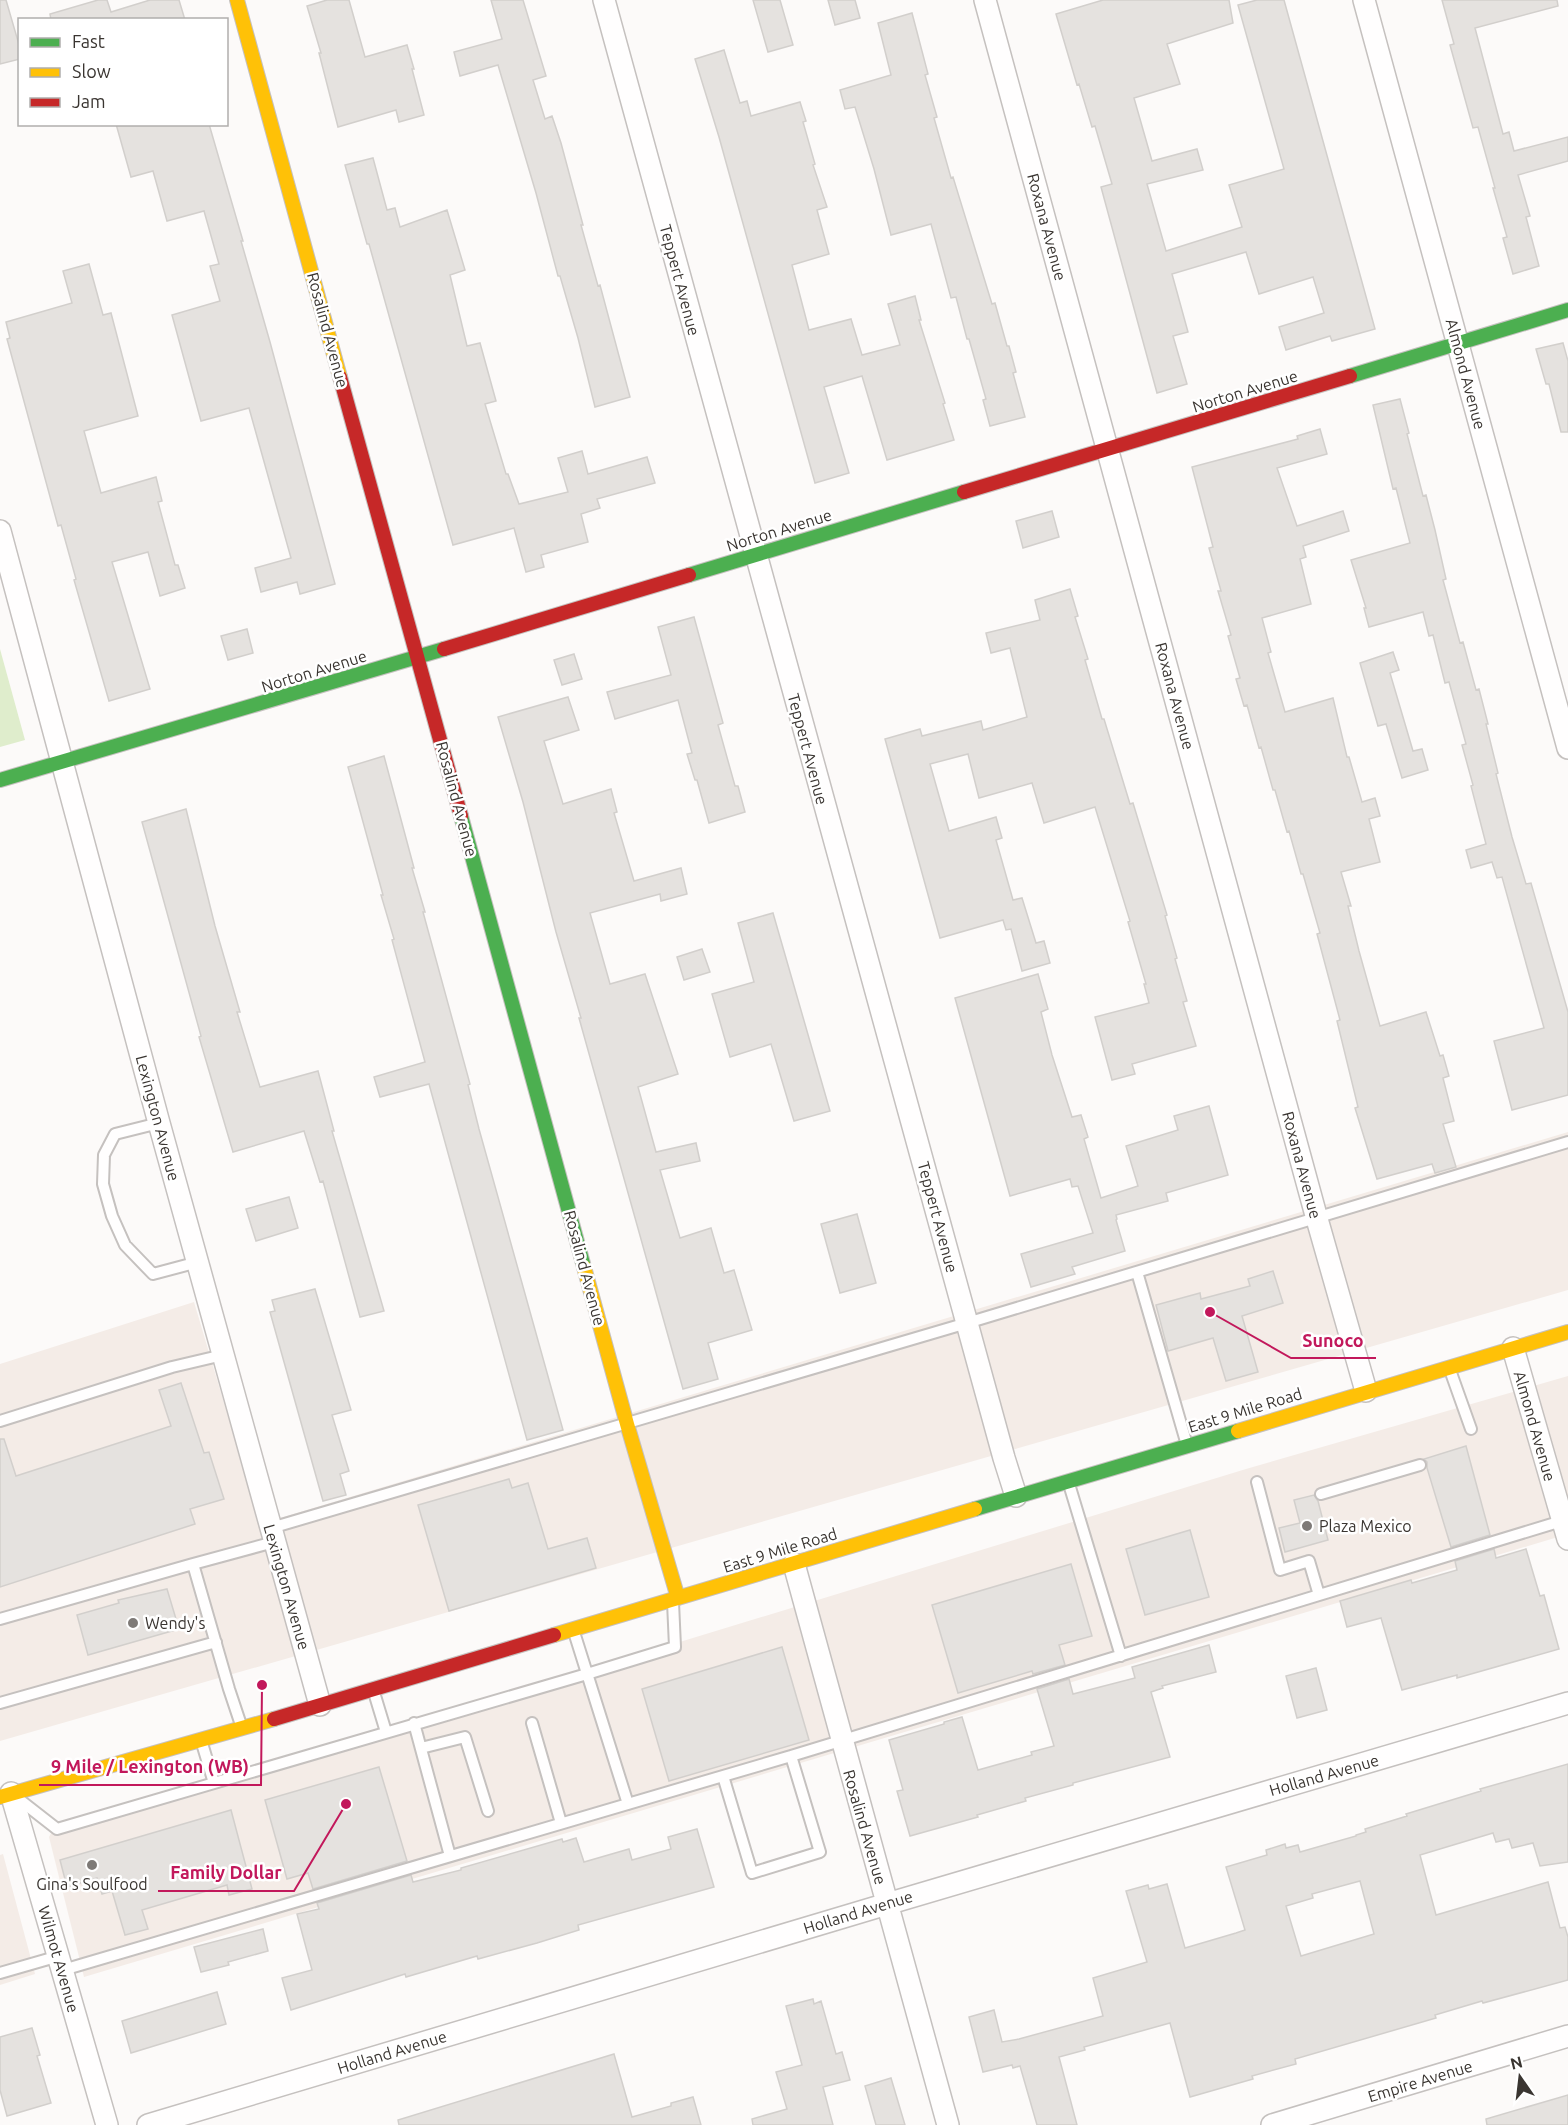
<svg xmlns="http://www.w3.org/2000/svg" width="1568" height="2125" viewBox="0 0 1568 2125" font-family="Ubuntu,sans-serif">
  <rect width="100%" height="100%" fill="#fcfaf9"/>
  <path fill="#f4ece7" d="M1568 1132V1290L0 1741V1364L194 1302 260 1524Z
    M1568 1376V1534L84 1977 49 1837 54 1828 369 1737 1246 1469Z
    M3 1854 35 1974 0 1985V1855Z"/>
  <path fill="#dfedcc" d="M0 649 25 740 0 747Z"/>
  <path fill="#e5e2df" stroke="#d2cfcc" stroke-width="1.5" fill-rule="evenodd" d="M0 0H6L20 48V59L0 64Z
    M98 0H107L111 12 150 0H179L185 20H51L50 14Z
    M327 0H349L365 57 407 45 414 69H412L424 115 399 122 396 110 338 127 319 53H321L307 6Z
    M491 0H523L546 76 533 80 545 119 552 116 561 143 583 225H581L598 286 600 285 630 397 595 407 578 338 560 276H558L536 193 498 65 460 76 454 52 502 39Z
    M753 0H780L793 45 768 52Z
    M828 0H855L860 18 835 25Z
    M1103 0H1229L1233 23 1167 44 1180 84 1134 98 1152 161 1197 149 1203 170 1147 184 1166 251 1242 227 1229 185 1284 169 1238 5 1257 0H1284L1375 329 1332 341 1330 336 1286 350 1279 327 1324 313 1313 277 1259 294 1246 252 1172 274 1188 332 1173 336 1187 384 1157 393 1101 187 1112 184 1095 126 1092 127 1079 84 1077 85 1056 14Z
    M1442 0H1557L1558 6 1475 28 1503 134 1509 132 1514 151 1568 137V161L1518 175 1530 216 1526 217 1539 266 1513 274 1503 238 1507 237 1493 188H1495L1478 127 1473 128 1450 45 1454 44Z
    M912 13 928 74 925 75 937 117 934 118 951 178 953 177 992 304 995 303 1007 346H1009L1016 372 1013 373 1025 417 990 426 983 400 986 399 969 339H967L956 297 951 298 931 224 891 235 874 169 855 107 845 109 840 90 891 75 878 23Z
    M724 50 740 103 747 101 751 116 800 102 806 121 803 122 815 164 813 165 827 207 817 210 829 254 792 265 809 330 851 319 862 355 900 345 888 304 915 296 921 320H919L945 403 943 404 954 440 887 460 862 376 824 387 849 473 815 483 719 137 695 59Z
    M116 124H209L243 241H241L270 342 335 584 300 594 297 582 261 592 255 568 291 558 249 408 201 421 172 315 220 301 210 266 219 264 204 211 167 221 153 171 131 177Z
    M373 158 387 210 395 208 400 227 447 210 465 270 450 275 467 346 480 343 496 401 485 404 506 474H508L519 504 568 492 558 458 582 451 588 474 647 457 655 483 597 499 600 508 581 514 588 542 541 555 544 567 526 572 514 528 453 545 369 244H367L345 165Z
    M89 264 103 315 111 313 138 416 84 431 101 493 156 477 162 501 158 502 175 565H178L185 588 160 596 148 552 112 562 150 689 109 701 74 580 76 579 61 525 58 526 7 339 10 338 6 322 72 303 63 271Z
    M1563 343 1568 361V432H1561L1549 384H1546L1536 349Z
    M1400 399 1409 433 1407 434 1423 496 1426 495 1435 530 1446 579 1443 580 1460 643 1463 642 1476 690 1479 689 1488 724H1486L1498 773 1496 774 1512 837 1526 884 1531 883 1568 1012V1095L1512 1110 1494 1041 1544 1028 1502 877 1497 878 1492 862 1471 868 1466 850 1486 844 1471 786 1473 785 1462 745 1466 744 1449 682 1445 683 1433 635 1429 636 1423 612 1369 627 1364 608H1366L1351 560 1410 543 1396 488 1393 489 1373 405Z
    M1320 429 1327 454 1277 468 1297 526 1343 511 1349 531 1303 546 1306 557 1300 559 1311 604 1262 618 1271 652 1268 653 1285 712 1333 698 1347 757H1349L1362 802 1375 798 1380 816 1369 819 1380 862 1341 872 1351 906H1348L1359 951 1380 1026 1426 1012 1440 1056 1443 1055 1449 1076 1443 1078 1454 1121 1443 1124 1456 1167 1435 1173 1432 1164 1377 1179 1355 1108 1358 1107 1337 1021 1340 1020 1317 934 1320 933 1303 874H1301L1289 831 1287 832 1275 790H1273L1261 747 1259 748 1247 705 1244 706 1236 679 1240 678 1228 636 1231 635 1218 591H1221L1209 548 1213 547 1192 467 1298 439 1297 436Z
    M1052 511 1059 537 1023 548 1016 521Z
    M1070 589 1078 616 1075 617 1088 659 1085 660 1102 719H1104L1130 804 1133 803 1167 915 1165 916 1177 958 1175 959 1187 1001 1183 1002 1196 1046 1132 1064 1135 1074 1112 1080 1095 1017 1149 1003 1144 984H1146L1128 922 1130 921 1095 807 1044 823 1032 783 979 798 968 754 930 764 949 831 996 817 1002 838 996 840 1013 900 1022 898 1036 943 1044 941 1050 963 1022 971 1011 929 1006 930 1003 920 940 938 885 739 920 729 922 736 981 721 983 730 1027 717 1010 648 991 653 986 633 1040 620 1035 600Z
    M694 617 723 723 718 725 735 786H738L745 812 709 823 697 780H695L687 754 692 753 678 700 615 719 607 692 671 675 658 627Z
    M247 629 253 653 228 660 221 636Z
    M1393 652 1399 670 1390 673 1413 751 1422 749 1428 770 1402 778 1386 724 1378 726 1360 663Z
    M574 654 582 679 562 685 554 660Z
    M568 697 579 730 544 741 563 804 611 789 617 812 614 813 634 881 681 868 687 894 661 901 660 894 590 913 610 984 645 974 678 1074 638 1087 656 1152 696 1143 700 1161 660 1170 680 1238 711 1228 724 1273 734 1270 752 1330 708 1343 718 1379 683 1389 579 1018H581L556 932 523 802 498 717Z
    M384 756 414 868H412L425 912H423L470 1084 468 1085 479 1129 563 1430 527 1440 429 1084 380 1097 374 1077 425 1062 392 940 394 939 381 895H383L348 767Z
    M186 809 215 926 240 1012H237L260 1087 318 1071 334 1131H332L384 1311 360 1317 323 1181 320 1182 304 1131 233 1152 199 1037 201 1036 142 822Z
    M773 913 830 1111 794 1121 771 1044 730 1057 712 994 754 982 738 923Z
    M702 949 710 972 684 980 677 957Z
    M1038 974 1048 1009 1041 1012 1052 1055 1072 1117 1081 1115 1088 1137 1084 1139 1101 1198 1138 1186 1126 1146 1178 1130 1174 1116 1209 1106 1228 1175 1166 1193 1168 1201 1116 1215 1117 1219 1116 1220 1125 1251 1072 1267 1075 1274 1031 1287 1021 1254 1093 1233 1078 1186 1072 1187 1070 1179 1010 1196 955 998Z
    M289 1197 298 1228 256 1241 246 1209Z
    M857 1214 876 1283 840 1293 821 1224Z
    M1273 1271 1283 1303 1242 1316 1258 1372 1226 1381 1213 1338 1168 1351 1156 1305 1200 1293 1201 1299 1250 1286 1248 1279Z
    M315 1289 351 1410 332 1415 349 1471 340 1474 346 1495 323 1501 270 1312 275 1311 272 1300Z
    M181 1383 204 1453 209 1452 224 1499 190 1509 195 1524 0 1587V1439H4L16 1476 171 1426 159 1390Z
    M1466 1446 1490 1535 1451 1547 1427 1468V1462L1424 1459Z
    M509 1479 512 1488 528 1483 548 1549 587 1538 596 1568 449 1611 418 1505Z
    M1314 1495 1318 1501 1328 1540 1285 1552 1279 1528 1300 1523 1294 1500Z
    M1190 1530 1209 1597 1145 1615 1126 1549Z
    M1494 1549 1496 1558 1526 1549 1540 1596 1544 1595 1559 1649 1457 1678V1675L1402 1690 1381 1618 1347 1627 1340 1601 1411 1580 1412 1583 1457 1570 1455 1561Z
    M1071 1564 1092 1636 1059 1645 1065 1665 1033 1674 1032 1671 958 1693 932 1605Z
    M167 1589 179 1629 88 1655 77 1615 119 1603 118 1600Z
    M1209 1645 1216 1672 1162 1686 1163 1688 1151 1692 1170 1757 1073 1783V1785L1025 1798 1026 1801 977 1815 978 1817 910 1836 897 1791 903 1790 889 1740 944 1724V1722L962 1717 978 1770 1032 1755 1031 1752 1054 1746 1037 1689 1069 1679 1073 1694 1135 1678 1132 1667Z
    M782 1647 809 1740 669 1781 642 1689Z
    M1316 1668 1327 1710 1297 1718 1286 1676Z
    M1568 1764V1862L1540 1866 1533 1843 1512 1848 1509 1839 1496 1842 1493 1833 1420 1855 1436 1915 1548 1882 1560 1928 1565 1927 1568 1937V1980L1483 2003 1482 2001 1435 2015 1436 2018 1295 2059 1296 2064 1252 2076 1253 2079 1190 2097 1170 2023 1084 2047 1085 2050 1059 2057 1077 2125H1037L1020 2066 1013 2068 1012 2065 983 2072 969 2017 994 2010 1002 2042 1019 2039 1103 2016 1093 1978 1147 1962 1126 1891 1148 1885 1149 1889 1167 1884 1185 1948 1236 1933 1245 1930 1226 1867 1267 1855 1266 1850 1285 1844 1286 1848 1298 1845 1300 1852 1356 1836V1835L1366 1832 1365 1829 1407 1816 1406 1814 1481 1791 1480 1789ZM1360 1881 1374 1934 1301 1956 1286 1906 1313 1898 1312 1894Z
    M379 1767 407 1861 313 1889 308 1873 287 1879 265 1800Z
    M231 1810 252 1889 229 1895 227 1885 142 1910 148 1929 125 1935 112 1891 102 1894 97 1878 67 1887 60 1860Z
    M697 1829 714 1887 578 1925 579 1930 537 1943 478 1959 477 1956 406 1977 405 1974 291 2010 282 1978 312 1970 297 1914 319 1909 317 1903 411 1875 413 1882 461 1870V1868L562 1839 563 1842 576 1838 584 1862 629 1849 632 1860 671 1849 668 1837Z
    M263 1929 268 1951 228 1962 229 1965 201 1972 194 1947Z
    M217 1992 226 2024 131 2053 122 2021Z
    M813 1999 814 2004 821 2001 836 2054 842 2052 850 2080 823 2087 833 2125H753L752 2119 787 2109 776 2072 802 2065 786 2006Z
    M32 2028 40 2055 37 2056 51 2103 7 2116 0 2090V2037Z
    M614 2054 632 2117 671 2106V2103L693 2097 701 2125H399L398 2120Z
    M891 2078 905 2125H876L865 2086Z
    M1568 2095V2125H1487L1486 2119Z"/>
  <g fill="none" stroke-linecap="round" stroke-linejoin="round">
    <g stroke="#c5c1bf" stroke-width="14">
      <path id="lane" d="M159 1123 115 1134 104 1155 103 1184 112 1216 125 1245 153 1274 198 1262
        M1137 1272 1187 1445
        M1450 1370 1471 1429
        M0 1421 172 1367 223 1355
        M1257 1482 1280 1570 1309 1561 1319 1595
        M1069 1484 1121 1656
        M1321 1494 1420 1465
        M271 1528 967 1323 1568 1142
        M193 1564 274 1542
        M0 1619 193 1564 229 1689 242 1728
        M574 1632 628 1804
        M373 1689 386 1732
        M0 1703 216 1642
        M414 1723 450 1856
        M532 1723 561 1823
        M201 1740 214 1783
        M421 1748 465 1737 488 1811
        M723 1776 752 1873 820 1852 791 1756
        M16 1797 57 1829 587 1674 675 1647 673 1602
        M63 1970 791 1756 1565 1520
        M0 1973 59 1956"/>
    </g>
    <g stroke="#c5c1bf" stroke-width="24">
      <path id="street" d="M604 0 1004 1458 1016 1496
        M985 0 1317 1219 1366 1391
        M1364 0 1568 748
        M0 531 159 1123 320 1705
        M1513 1348 1568 1539
        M794 1564 948 2125
        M11 1793 107 2125
        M148 2125 887 1904 1568 1703
        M1272 2125 1568 2036"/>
    </g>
    <g stroke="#c5c1bf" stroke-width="16">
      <path id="fast" d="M1350 376 1568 310
        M689 575 964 492
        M0 780 444 649
        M461 816 584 1267
        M975 1509 1238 1431"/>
    </g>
    <g stroke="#c5c1bf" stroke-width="16">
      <path id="slow" d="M237 0 340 377
        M584 1267 627 1424 678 1598
        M1238 1431 1568 1332
        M554 1635 975 1509
        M0 1797 274 1719"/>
    </g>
    <g stroke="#c5c1bf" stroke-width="16">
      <path id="jam" d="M340 377 461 816
        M964 492 1350 376
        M444 649 689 575
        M274 1719 554 1635"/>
    </g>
    <use href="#lane" stroke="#fffefe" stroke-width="10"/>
    <use href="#street" stroke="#fffefe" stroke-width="21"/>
    <use href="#fast" stroke="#4caf50" stroke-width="14"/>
    <use href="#slow" stroke="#ffc107" stroke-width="14"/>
    <use href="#jam" stroke="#c62828" stroke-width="14"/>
  </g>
  <g fill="#7e7a77" stroke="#fff" stroke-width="2">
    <circle cx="1307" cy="1526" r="6"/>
    <circle cx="133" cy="1623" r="6"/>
    <circle cx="92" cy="1865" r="6"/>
  </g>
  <g text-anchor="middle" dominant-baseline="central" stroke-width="5" stroke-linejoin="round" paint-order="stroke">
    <g font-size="16" fill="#3a3531" stroke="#fff">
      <text transform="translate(1047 227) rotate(75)">Roxana Avenue</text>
      <text transform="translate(680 280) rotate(75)">Teppert Avenue</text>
      <text transform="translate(328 330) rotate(75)">Rosalind Avenue</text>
      <text transform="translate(1466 374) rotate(75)">Almond Avenue</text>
      <text transform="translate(1245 391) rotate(-17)">Norton Avenue</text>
      <text transform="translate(779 530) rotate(-17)">Norton Avenue</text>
      <text transform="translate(314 671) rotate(-17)">Norton Avenue</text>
      <text transform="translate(1175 696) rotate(75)">Roxana Avenue</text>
      <text transform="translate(808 749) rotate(75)">Teppert Avenue</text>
      <text transform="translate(457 799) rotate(75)">Rosalind Avenue</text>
      <text transform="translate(158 1118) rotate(75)">Lexington Avenue</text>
      <text transform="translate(1302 1165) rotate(75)">Roxana Avenue</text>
      <text transform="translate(938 1217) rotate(75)">Teppert Avenue</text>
      <text transform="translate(585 1268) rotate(75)">Rosalind Avenue</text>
      <text transform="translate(1245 1410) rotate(-17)">East 9 Mile Road</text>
      <text transform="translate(1535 1426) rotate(74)">Almond Avenue</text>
      <text transform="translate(780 1550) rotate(-17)">East 9 Mile Road</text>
      <text transform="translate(287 1587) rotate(74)">Lexington Avenue</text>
      <text transform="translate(1324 1775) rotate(-16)">Holland Avenue</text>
      <text transform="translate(865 1827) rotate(74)">Rosalind Avenue</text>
      <text transform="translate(858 1912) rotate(-17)">Holland Avenue</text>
      <text transform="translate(59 1959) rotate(74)">Wilmot Avenue</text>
      <text transform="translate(392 2052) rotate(-17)">Holland Avenue</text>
      <text transform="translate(1420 2081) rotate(-17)">Empire Avenue</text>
    </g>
    <g font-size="16" fill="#3a3531" stroke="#fff" text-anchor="start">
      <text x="1319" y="1526">Plaza Mexico</text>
      <text x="145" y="1623">Wendy's</text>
      <text x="92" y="1884" text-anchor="middle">Gina's Soulfood</text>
    </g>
  </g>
  <path fill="none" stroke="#c2185b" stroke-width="2" d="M1210 1312L1291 1358H1376M262 1685L261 1785H39M346 1804L294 1891H158"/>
  <g fill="#c2185b" stroke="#fff" stroke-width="2">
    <circle cx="1210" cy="1312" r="6"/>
    <circle cx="262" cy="1685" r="6"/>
    <circle cx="346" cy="1804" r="6"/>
  </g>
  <g font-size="18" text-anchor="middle" font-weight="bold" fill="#c2185b" stroke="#fff" stroke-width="5" stroke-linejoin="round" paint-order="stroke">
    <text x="1333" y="1347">Sunoco</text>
    <text x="150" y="1773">9 Mile / Lexington (WB)</text>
    <text x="226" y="1879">Family Dollar</text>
  </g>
  <rect x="18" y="18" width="210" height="108" fill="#ffffff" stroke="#b0aead" stroke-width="1.5"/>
  <rect x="30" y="38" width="30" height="9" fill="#4caf50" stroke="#b0aead" stroke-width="1.5"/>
  <text x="72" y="48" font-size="18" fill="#3a3531">Fast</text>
  <rect x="30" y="68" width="30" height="9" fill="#ffc107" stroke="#b0aead" stroke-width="1.5"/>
  <text x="72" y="78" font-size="18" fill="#3a3531">Slow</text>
  <rect x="30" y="98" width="30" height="9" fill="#c62828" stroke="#b0aead" stroke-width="1.5"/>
  <text x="72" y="108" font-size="18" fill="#3a3531">Jam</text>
  <g transform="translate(1520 2077) rotate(346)" stroke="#ffffff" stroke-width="4.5" paint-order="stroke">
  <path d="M0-4.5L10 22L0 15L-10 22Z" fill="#3a3531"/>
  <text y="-9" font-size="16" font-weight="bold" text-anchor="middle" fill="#3a3531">N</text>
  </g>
</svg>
